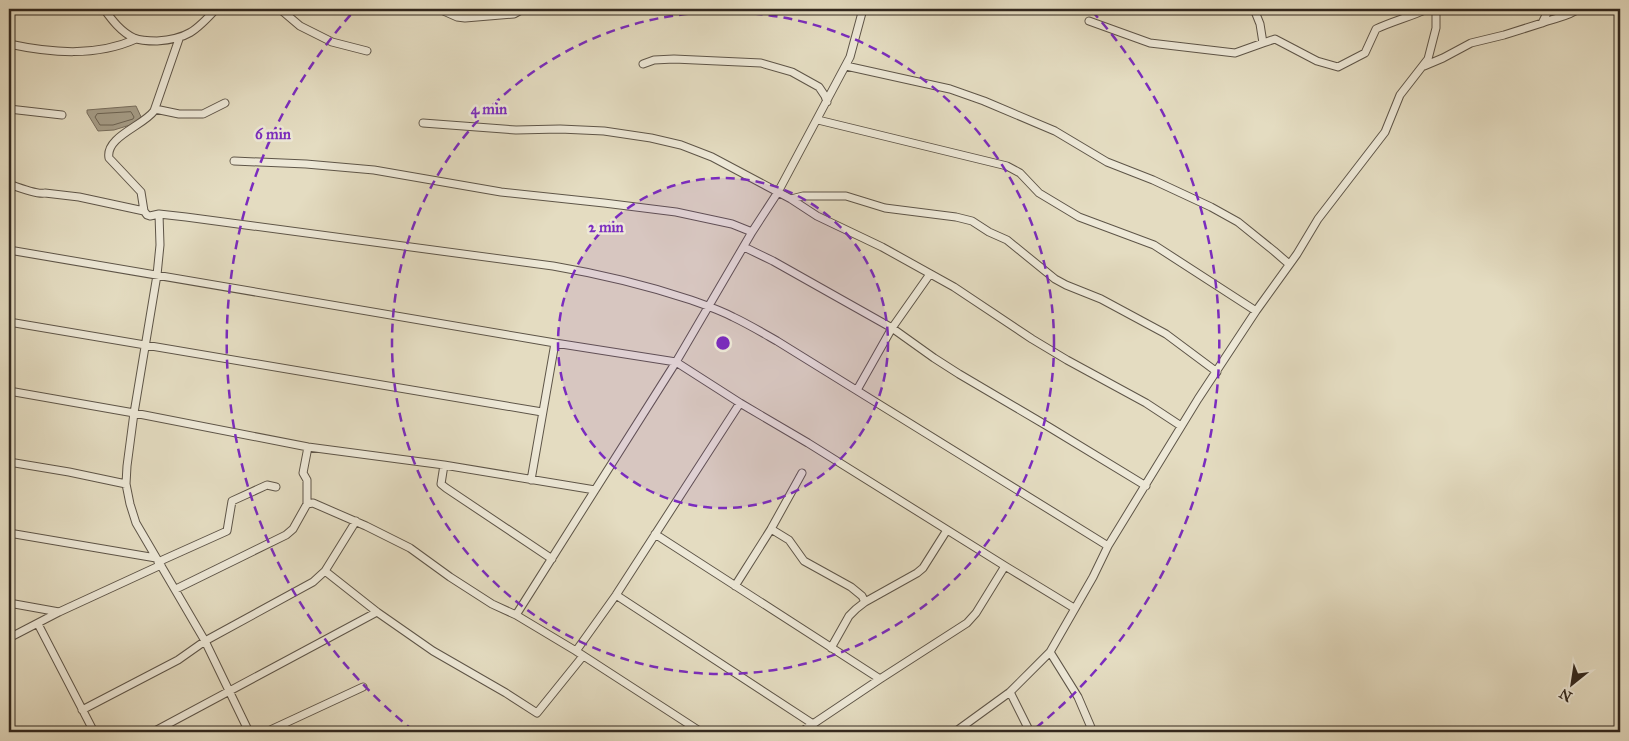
<svg xmlns="http://www.w3.org/2000/svg" width="1629" height="741" viewBox="0 0 1629 741" font-family="'IM FELL Great Primer',serif">
  <rect width="100%" height="100%" fill="#e4dcc1"/>
  <filter id="stains"><feTurbulence type="fractalNoise" baseFrequency=".004" numOctaves="4"/><feColorMatrix values="0 0 0 0 .2 0 0 0 0 .09 0 0 0 0 .02 0 0 0 .5 -.17"/></filter>
  <radialGradient id="worn" r=".72"><stop offset=".6" stop-color="#630" stop-opacity="0"/><stop offset="1" stop-color="#630" stop-opacity=".3"/></radialGradient>
  <path fill="#a79f8a" stroke="#786f5f" d="M136 106 143 121 114 130 98 131 87 113V110Z"/>
  <g fill="none" stroke-linecap="round" stroke-linejoin="round">
    <path stroke="#6c6454" stroke-width="1" d="M131 112 134 117 133 119 113 125H100L95 117 97 114Z"/>
    <g stroke="#5e5548" stroke-width="9">
      <path id="minor" d="M104 9C112 20 121 32 134 38 141 41 150 41 157 41 187 39 196 31 216 9
        M280 9 300 26 332 42 367 51
        M439 9 457 17 465 18 514 14 523 9
        M1089 21 1150 43 1235 53 1263 43 1260 24 1254 9
        M1542 23C1554 18 1569 17 1578 9
        M179 39 154 111C143 126 105 137 109 158L141 192 144 211 147 215 150 216 159 214 186 217 553 266C600 274 646 285 691 300 705 305 720 310 733 317 748 324 763 333 777 341L1108 546
        M1263 43 1275 39 1317 61 1338 67 1365 53 1376 29C1393 21 1410 17 1427 9
        M9 44C51 53 96 57 136 39
        M643 64 654 60 674 59 761 63 792 72 819 87 825 96 827 102
        M846 66 950 89 984 101 1055 131 1107 162 1153 180 1211 207 1238 222 1274 251 1289 264
        M1424 66 1443 58 1471 43 1504 35 1542 23 1547 13V9
        M9 109 62 115
        M155 109 179 114H203L225 103
        M818 120 1007 166 1020 173 1039 193 1079 217 1154 245 1256 311
        M423 123 516 130 560 129 604 131 651 138 681 145 712 157 791 199 817 216 882 247 954 287 1032 339 1067 360 1146 403 1181 426
        M234 161 306 164 374 170 501 192 604 203 676 212 732 224 752 232
        M9 184C17 187 37 195 45 193L79 197 144 211
        M791 199 803 196H846L885 208 956 217 972 221 989 232 1007 240 1055 279 1066 285 1101 299 1166 334 1217 372
        M159 214 160 245 157 275 134 413 127 466 126 484 130 504 136 523 205 641 249 732
        M744 247 773 261 892 328 934 358 959 374 1049 427 1146 486
        M9 250 555 343 676 362 740 403 808 443 1005 566 1074 608
        M9 322 542 412
        M857 390 892 328 930 274
        M9 391 134 413 308 447 444 465 595 490
        M9 462 69 472 126 484
        M444 465 441 484 446 488 552 559
        M531 480 555 343
        M307 504V480L303 473 308 447
        M771 529 789 540 804 561 851 587 862 596 865 602
        M9 533 156 558
        M655 534 880 679
        M158 562 227 531 232 501 267 485 276 487
        M325 571 356 521
        M735 586 771 529 802 473
        M176 589 286 535 293 529 307 504 313 503 366 526 410 548 450 577 492 604 516 615 576 651 701 732
        M616 595 813 724
        M9 603 59 612
        M516 615 676 362 752 232 778 192 850 57 863 9
        M38 624 94 732
        M9 638 59 612 161 565
        M831 648 849 616 856 609 865 602 917 573 923 568 947 530
        M576 651 616 595 740 403
        M1050 652 1078 697 1093 732
        M1010 692 1030 732
        M82 710 178 660 205 641 313 582 325 571 377 612 433 651 506 693 537 713 583 656
        M153 732 377 612
        M266 732 363 687
        M801 732 880 679 967 623 976 613 1005 566
        M955 732 1010 692 1050 652 1093 577 1108 546 1198 399 1256 311 1297 254 1318 219 1385 132 1400 95 1428 59 1436 28V9"/>
    </g>
    <use href="#minor" stroke="#ede8d7" stroke-width="7"/>
  </g>
  <circle cx="723" cy="343" r="165" fill="#7b2cbf" fill-opacity=".12"/>
  <g fill="none" stroke="#7b2cbf" stroke-width="2.5" stroke-dasharray="9 6">
    <circle cx="723" cy="343" r="165"/>
    <circle cx="723" cy="343" r="331"/>
    <path d="M414 731A496 496 0 0 1 354 11M1092 11A496 496 0 0 1 1032 731"/>
  </g>
  <circle cx="723" cy="343" r="8" fill="#7b2cbf" stroke="#ede8d7" stroke-width="2.5"/>
  <g font-size="15" text-anchor="middle" font-weight="bold" fill="#7b2cbf" stroke="#ede8d7" stroke-width="5" stroke-linejoin="round" paint-order="stroke">
    <text x="489" y="114">4 min</text>
    <text x="273" y="139">6 min</text>
    <text x="606" y="232">2 min</text>
  </g>
  <rect width="1629" height="741" fill="none" stroke="#e4dcc1" stroke-width="30"/>
  <rect x="10" y="10" width="1609" height="721" fill="none" stroke="#32281f" stroke-width="2.5"/>
  <rect x="15" y="15" width="1599" height="711" fill="none" stroke="#32281f"/>
  <g transform="translate(1572 684) rotate(210)" stroke="#ede8d7" stroke-width="4" paint-order="stroke">
  <path d="M0-4L9 19L0 12L-9 19Z" fill="#32281f"/>
  <text y="-8" font-size="14" font-weight="bold" text-anchor="middle" fill="#32281f">N</text>
  </g>
  <rect width="100%" height="100%" filter="url(#stains)"/>
  <rect width="100%" height="100%" fill="url(#worn)"/>
</svg>
